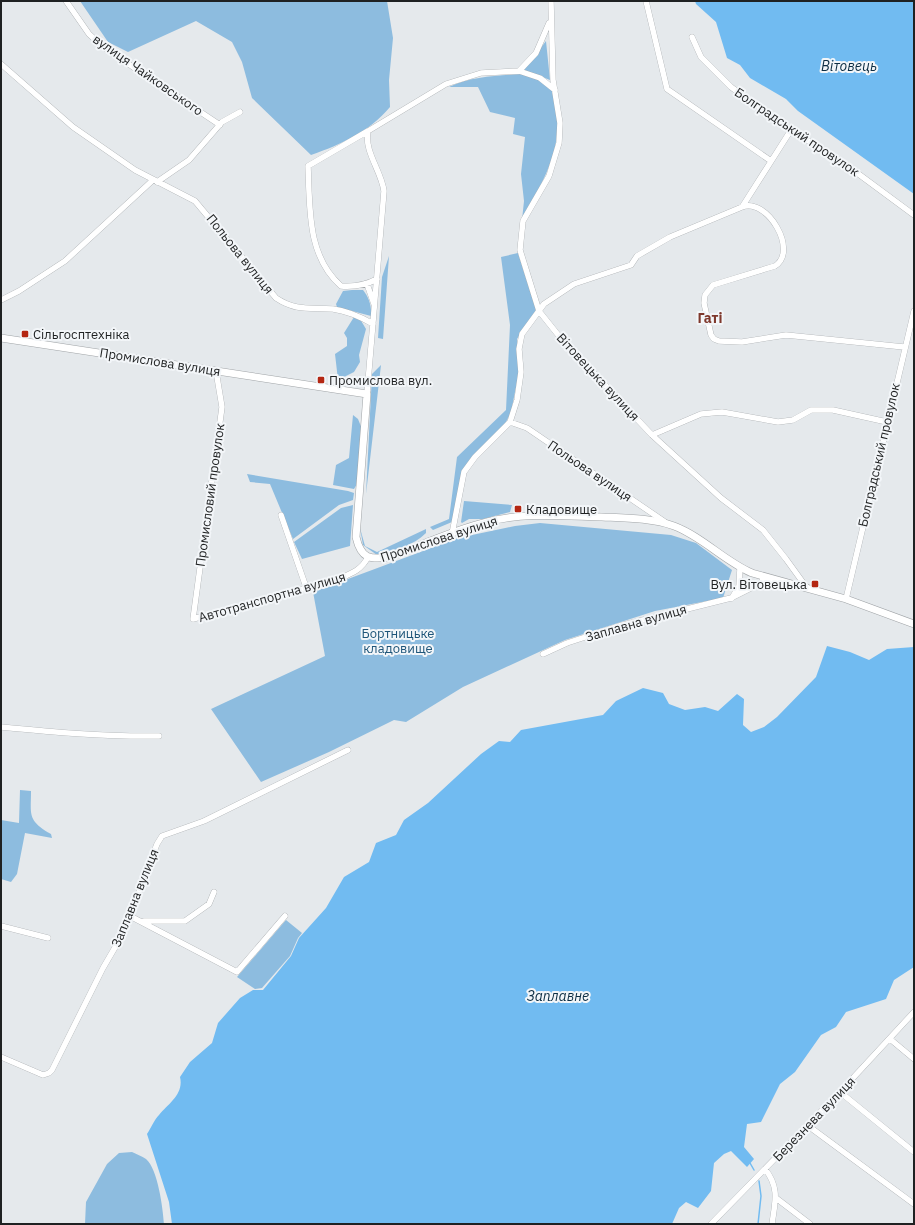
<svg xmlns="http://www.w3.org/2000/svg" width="915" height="1225" viewBox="0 0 915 1225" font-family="'IBM Plex Sans',sans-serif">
  <rect width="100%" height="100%" fill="#e5e9ec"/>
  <path fill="#8dbcdf" d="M80 1H387L393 38 389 80 390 107C369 132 342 144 311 155L252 98 242 62 232 42 196 21 128 52 108 42Z
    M546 41 550 80 524 70Z
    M522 74C531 77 543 81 550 88 554 92 554 99 556 105 564 149 542 183 522 220L524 201 521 174 525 137 513 134 515 118 490 112 478 87H449C473 76 496 76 522 74Z
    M518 253 536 310 517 339 519 372 511 412 504 426 463 471 452 522 433 530 430 527 449 519 457 457 506 410 510 325 501 257Z
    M389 256 383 339 378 338 382 277Z
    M352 290H363C369 297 372 307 371 316L337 307 336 304 343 291Z
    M354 317 360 319 366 329 359 355 360 362 354 372 338 380 335 354 347 346V338L344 333Z
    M381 365 366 494 372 374Z
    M353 415 358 419 362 429 357 484 354 489 333 485 336 465 349 458Z
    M247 474 348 491 354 493 353 500 339 505 293 539 270 484 250 482Z
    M464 501 512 505 510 512 483 519H469L462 523 461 522Z
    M353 505 350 546 302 559 294 542 341 508Z
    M540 523 671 535 696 543 732 570 723 598 655 611 565 640 463 687 406 722 394 720 329 752 261 782 211 709 325 656 313 592 458 538 515 526Z
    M360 528 365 546 377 552 426 529V533C413 546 395 550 377 555L363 545Z
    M20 790 31 791C31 815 27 820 51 834L52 838 25 833 17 874 11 882 1 879V820L19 823Z
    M286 920 302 933 298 938 290 956 262 988 255 989 237 977Z
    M132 1152C136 1154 142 1156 146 1159 158 1169 163 1209 164 1224H85L86 1202 107 1164 119 1153Z"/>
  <path fill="#71bbf1" d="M695 1H914V194L798 111 786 99 750 78 740 65 727 58 716 22 696 4Z
    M827 646 850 652 869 660 887 649 914 647V967L894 980 886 999 846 1012 836 1027 821 1035 795 1072 780 1084 761 1122 747 1124 744 1147 754 1159 747 1167 731 1151 724 1154 714 1163 711 1191 698 1208 686 1202 679 1208 672 1224H172L169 1202 147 1134C151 1128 154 1120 159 1115 169 1103 184 1094 180 1077L190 1062 212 1043 218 1023 240 998 253 990H263L291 956 299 938 326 908 344 877 369 862 376 843 396 835 404 820 428 803 481 754 499 741 510 742 521 730 603 715 616 701 643 688 663 693 669 704 685 710 705 707 718 711 737 694 744 699 743 725 751 732 764 727 777 717 816 677Z"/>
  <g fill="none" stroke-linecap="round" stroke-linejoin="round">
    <path stroke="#71bbf1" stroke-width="1.5" d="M750 1163 754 1170
      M758 1224 761 1196 759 1181"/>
    <g stroke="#a0a4a7" stroke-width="6">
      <path id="minor" d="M66 1 89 34 103 47 220 125
        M551 1 553 80 560 123 559 143 549 176 523 221 520 250 539 311 559 336 652 435 721 498 763 530 786 559 807 588
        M646 1 667 89 771 161
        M692 37 701 57 731 87 791 130 845 164 914 215
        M1 64 73 127 135 170 195 201 276 298C297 312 311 307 333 309 347 311 361 317 373 324
        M519 71 536 53 549 23
        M368 131 308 166C310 209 307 256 341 286 355 287 366 285 377 279
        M157 182 189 160 222 122 240 112
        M742 207C767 197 799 251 775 266L713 285 705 295 704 303 711 335 714 339 719 341 742 342 786 335 904 347
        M367 284 374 304
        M1 300 19 291 65 261 153 180
        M216 371 222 407 193 619 336 580C350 574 361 571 368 557
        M367 394 384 191C381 170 364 152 368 131L446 84 481 73 519 71 540 78 555 90
        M510 422 527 428 665 522
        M652 435 701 414 722 412 778 422 793 420 811 410H833L887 422
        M281 515 306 587
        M452 534 464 472 475 457 510 422 517 400 521 372 519 349 522 334 544 304 574 284 631 265 637 256 670 237 742 207 791 130
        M732 598 739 586 740 568
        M846 599 914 311
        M543 654 567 643 619 626 731 598 761 583 764 577
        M1 727C53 732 106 737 159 736
        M130 916 237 972 285 916
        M144 921H185L209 904 214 892
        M1 926 48 938
        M890 1039 914 1059
        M1 1057 43 1075 49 1073 52 1070 103 968 124 932 157 844 162 836 204 821 348 750
        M840 1092 914 1152
        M807 1125 914 1204
        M765 1169C780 1188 775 1202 772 1224
        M776 1198 810 1224
        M711 1224 840 1092 914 1012"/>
    </g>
    <g stroke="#a0a4a7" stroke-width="8">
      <path id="tertiary" d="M1 338 367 394 356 537C361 559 370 560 390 557 422 545 454 530 487 522 525 512 563 516 602 517 625 518 652 518 674 526 703 537 724 561 752 573L846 599 914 624"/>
    </g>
    <use href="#minor" stroke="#fff" stroke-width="5.5"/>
    <use href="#tertiary" stroke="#fff" stroke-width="7"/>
  </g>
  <g fill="#b42713" stroke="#f3f6f9" stroke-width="1.5">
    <rect x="21" y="330" width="8" height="8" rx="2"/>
    <rect x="317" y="376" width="8" height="8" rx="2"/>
    <rect x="514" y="505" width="8" height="8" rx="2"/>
    <rect x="811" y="580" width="8" height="8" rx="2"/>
  </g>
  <g text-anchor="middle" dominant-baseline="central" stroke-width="4" stroke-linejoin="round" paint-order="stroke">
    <g font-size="13" fill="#1f2122" stroke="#f3f6f9">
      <text transform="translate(148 75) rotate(35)">вулиця Чайковського</text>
      <text transform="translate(797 132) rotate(34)">Болградський провулок</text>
      <text transform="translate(240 254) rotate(51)">Польова вулиця</text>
      <text transform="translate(160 362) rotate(9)">Промислова вулиця</text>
      <text transform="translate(598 377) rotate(47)">Вітовецька вулиця</text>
      <text transform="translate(879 455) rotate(-77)">Болградський провулок</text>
      <text transform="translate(590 471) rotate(34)">Польова вулиця</text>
      <text transform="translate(210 495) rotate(-82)">Промисловий провулок</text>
      <text transform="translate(439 539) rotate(-18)">Промислова вулиця</text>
      <text transform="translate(272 597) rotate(-16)">Автотранспортна вулиця</text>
      <text transform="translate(636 623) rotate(-16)">Заплавна вулиця</text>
      <text transform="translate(135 898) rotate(-68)">Заплавна вулиця</text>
      <text transform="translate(814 1119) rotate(-46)">Березнева вулиця</text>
    </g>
    <g font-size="13" fill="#1f2122" stroke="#f3f6f9" text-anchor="start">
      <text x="33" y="334">Сільгосптехніка</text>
      <text x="329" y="380">Промислова вул.</text>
      <text x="526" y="509">Кладовище</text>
      <text x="807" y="584" text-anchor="end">Вул. Вітовецька</text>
    </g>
    <g font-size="13" fill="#1e5579" stroke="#f3f6f9">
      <text x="398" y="633">Бортницьке<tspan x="398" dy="15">кладовище</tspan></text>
    </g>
    <g font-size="14" font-style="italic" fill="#0c2d43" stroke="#f3f6f9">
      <text x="849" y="66">Вітовець</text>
      <text x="558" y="996">Заплавне</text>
    </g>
    <g font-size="14" font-weight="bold" fill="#7f392d" stroke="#f3f6f9">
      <text x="710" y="318">Гаті</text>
    </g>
  </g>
  <rect width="915" height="1225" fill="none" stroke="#1f2122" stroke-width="4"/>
</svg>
